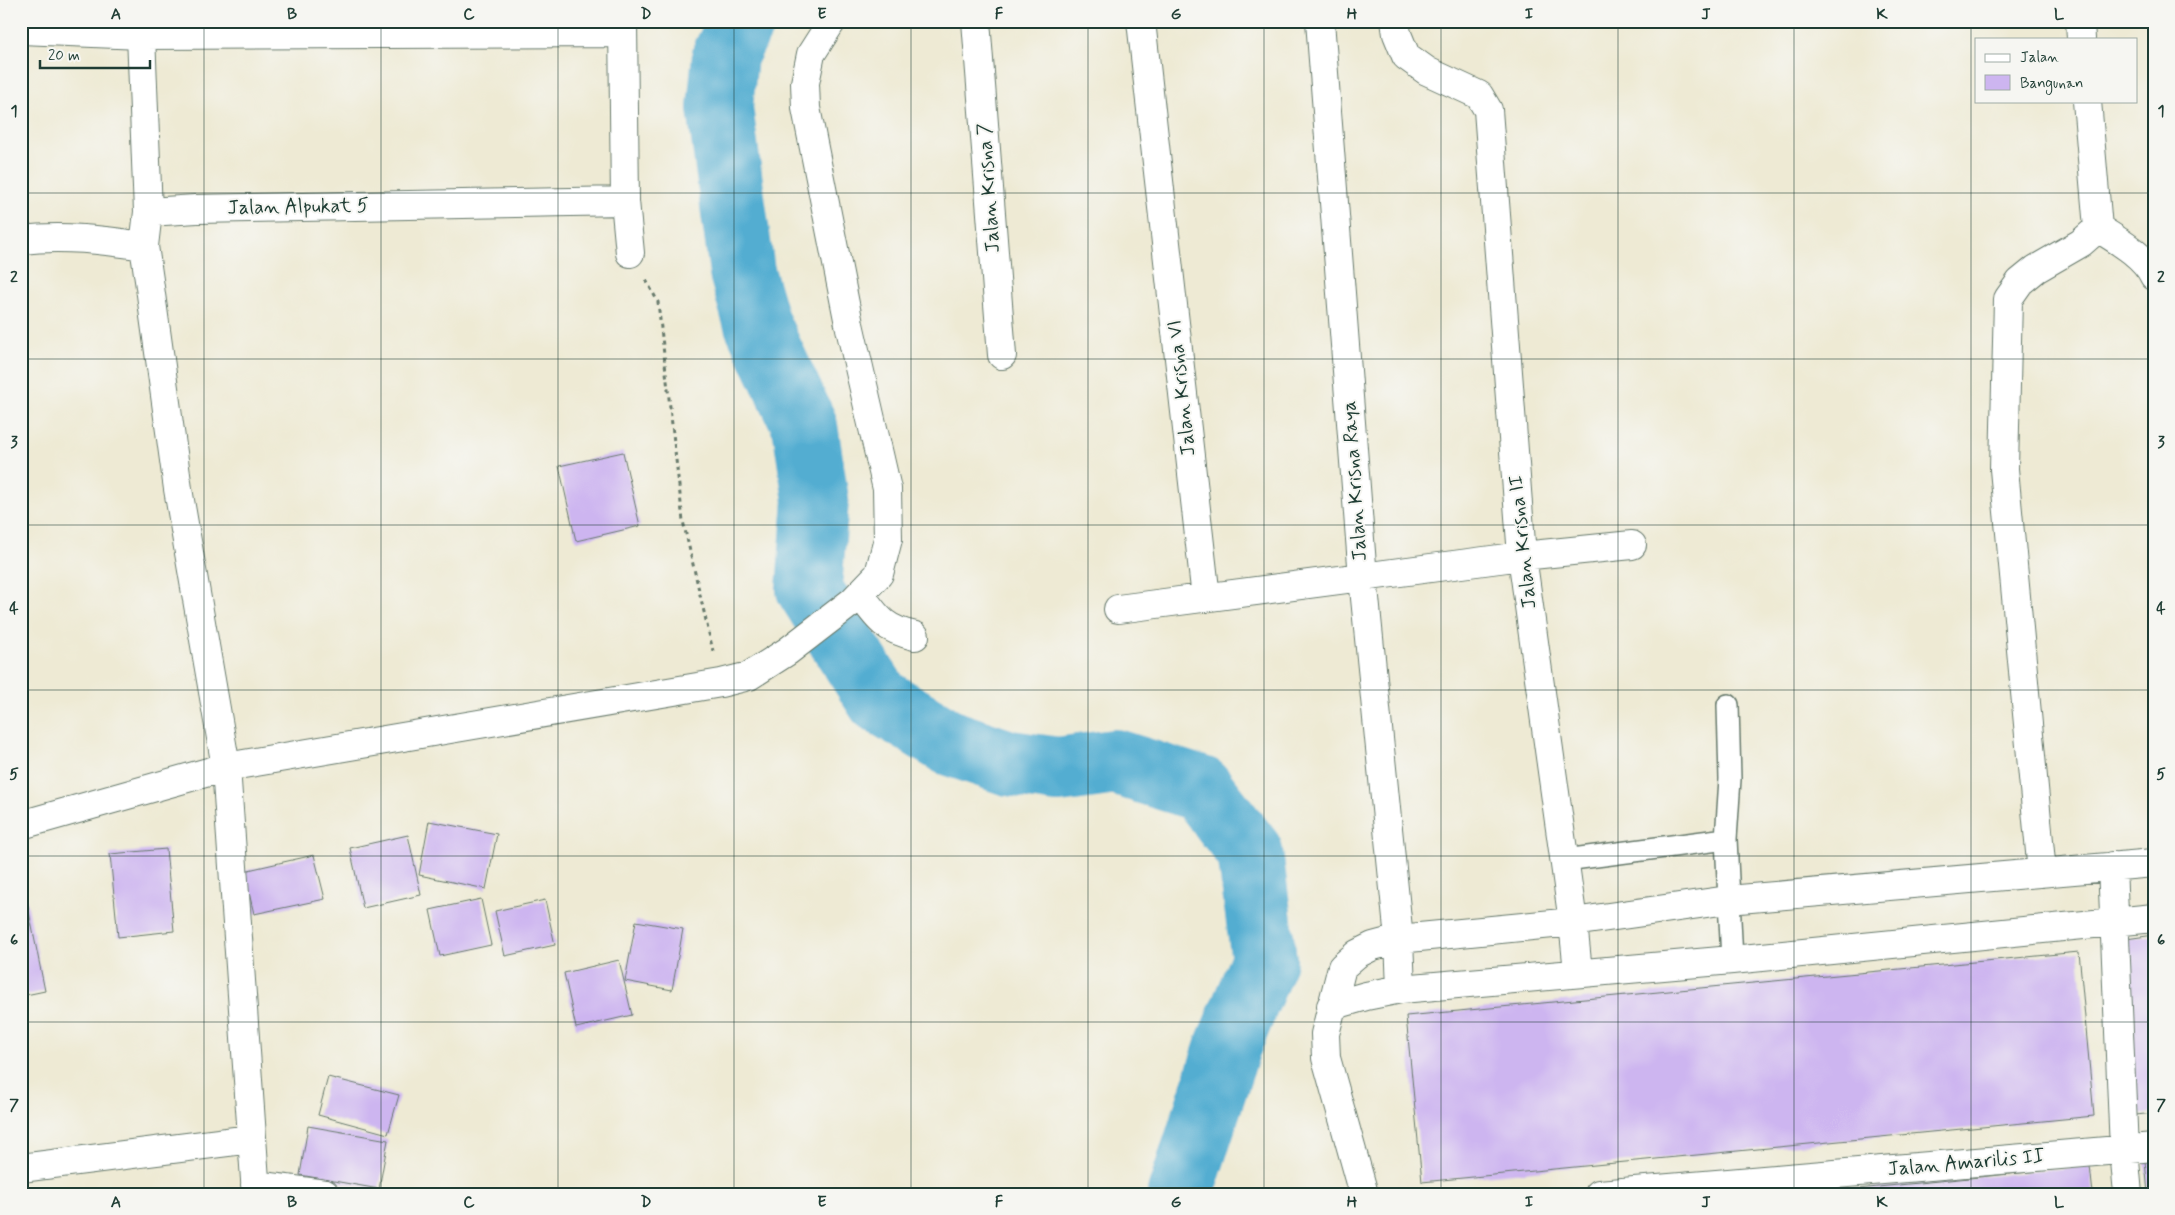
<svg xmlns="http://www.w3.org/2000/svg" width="2175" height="1215" viewBox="0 0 2175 1215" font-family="Mynerve,sans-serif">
  <rect width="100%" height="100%" fill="#f6f6f2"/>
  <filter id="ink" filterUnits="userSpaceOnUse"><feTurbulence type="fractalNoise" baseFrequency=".02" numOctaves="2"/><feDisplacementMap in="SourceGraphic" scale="10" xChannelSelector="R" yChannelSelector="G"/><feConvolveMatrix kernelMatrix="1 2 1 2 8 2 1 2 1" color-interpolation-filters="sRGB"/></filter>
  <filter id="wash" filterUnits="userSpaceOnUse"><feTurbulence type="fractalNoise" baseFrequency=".0096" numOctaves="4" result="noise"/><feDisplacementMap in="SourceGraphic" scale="20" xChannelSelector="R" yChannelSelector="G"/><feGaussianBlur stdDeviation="1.12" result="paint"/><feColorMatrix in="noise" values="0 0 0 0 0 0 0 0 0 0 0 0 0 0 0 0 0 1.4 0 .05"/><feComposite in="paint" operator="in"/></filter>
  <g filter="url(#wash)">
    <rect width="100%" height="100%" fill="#eeead4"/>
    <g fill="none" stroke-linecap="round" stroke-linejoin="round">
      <path stroke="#53add1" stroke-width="66" d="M742 21 725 55 720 108 742 272 757 324 805 426 816 500 809 589 879 700 950 743 1009 763 1058 770 1115 762 1201 789 1250 852 1264 960 1228 1046 1180 1194"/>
    </g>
    <g id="blocks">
      <path fill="#cdb5f0" d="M623 452 640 526 576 541 559 466Z
        M429 821 497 834 486 889 419 875Z
        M408 835 421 895 363 908 350 848Z
        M166 849 174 931 118 937 110 854Z
        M314 855 325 899 254 914 244 871Z
        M21 872 45 991 21 996Z
        M481 899 491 945 440 956 430 910Z
        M545 900 555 945 505 956 495 911Z
        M636 921 683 929 672 990 625 981Z
        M2154 935V1113L2136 1115 2126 939Z
        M2079 952 2094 1116 1422 1182 1406 1016Z
        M619 960 632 1015 576 1028 564 973Z
        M328 1077 399 1095 388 1134 318 1115Z
        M308 1126 388 1140 379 1189 300 1175Z
        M2154 1148V1194H2148L2144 1149Z
        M2090 1166 2093 1194H1819L1828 1192Z"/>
    </g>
  </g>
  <g filter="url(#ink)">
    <use href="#blocks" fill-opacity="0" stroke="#677a6c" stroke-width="1"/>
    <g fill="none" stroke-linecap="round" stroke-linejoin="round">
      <g stroke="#677a6c" stroke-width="24">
        <path id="service" d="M1728 705 1730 779 1726 839 1732 960
          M1565 860 1726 839"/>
      </g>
      <g stroke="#677a6c" stroke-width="30">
        <path id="minor" d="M623 21 625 201 630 253
          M976 21 1002 355
          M1141 21 1206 598
          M1320 21 1363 578 1399 939 1401 989
          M1395 21 1397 34 1406 56 1427 71 1479 95 1488 110 1522 556 1573 922 1578 972
          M2080 21 2081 39
          M21 30 141 35 623 33
          M141 35 148 212 197 209 625 201
          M148 212 144 246 149 280 178 489 226 767 256 1194
          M2098 228C2117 240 2144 255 2154 276
          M21 240C63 235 103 240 144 246
          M860 594C878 619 884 629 915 636
          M1118 609 1522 556 1632 545
          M21 825 226 767 721 683 749 676 788 651 853 601 879 574 888 539 887 489 849 324 806 108 805 83 811 54 832 21
          M2112 866 2124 1150 2128 1194
          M2042 873 2004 469 2008 299 2020 282 2036 269 2081 243 2098 228 2087 101
          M1331 1006 1366 996 1401 989 1732 960 2154 918
          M21 1168 251 1139
          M255 1185 325 1194
          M1364 1194 1326 1058 1325 1034 1342 967 1357 954 1373 946 1399 939 1573 922 1728 900 2154 863
          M1599 1194 2154 1147"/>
      </g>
      <path stroke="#677a6c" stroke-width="3" stroke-dasharray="4 4" stroke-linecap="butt" d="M646 280 658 302 683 521 713 651"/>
      <use href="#service" stroke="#fff" stroke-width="21"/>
      <use href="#minor" stroke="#fff" stroke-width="28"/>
    </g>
  </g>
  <path fill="none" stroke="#1f3d34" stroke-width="1" stroke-opacity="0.55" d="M204 21V1194M381 21V1194M558 21V1194M734 21V1194M911 21V1194M1088 21V1194M1264 21V1194M1441 21V1194M1618 21V1194M1794 21V1194M1971 21V1194M21 193H2154M21 359H2154M21 525H2154M21 690H2154M21 856H2154M21 1022H2154"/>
  <g text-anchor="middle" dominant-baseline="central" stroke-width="4" stroke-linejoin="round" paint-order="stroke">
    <g font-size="20" fill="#1f3d34" stroke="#f6f6f2">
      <text transform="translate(989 188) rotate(-94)">Jalan Krisna 7</text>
      <text transform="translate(298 207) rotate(-1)">Jalan Alpukat 5</text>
      <text transform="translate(1182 388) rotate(-96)">Jalan Krisna VI</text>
      <text transform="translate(1355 481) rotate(-94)">Jalan Krisna Raya</text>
      <text transform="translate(1523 542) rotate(-96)">Jalan Krisna II</text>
      <text transform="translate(1966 1163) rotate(-5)">Jalan Amarilis II</text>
    </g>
  </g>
  <rect width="2175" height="1215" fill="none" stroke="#f6f6f2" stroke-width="55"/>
  <rect x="1975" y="38" width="162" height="65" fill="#f6f6f2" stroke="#a0aca6"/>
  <rect x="1985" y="54" width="25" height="8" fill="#ffffff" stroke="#a0aca6"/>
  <text x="2020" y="62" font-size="15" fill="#1f3d34">Jalan</text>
  <rect x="1985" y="75" width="25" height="15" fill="#cdb5f0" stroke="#a0aca6"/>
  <text x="2020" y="88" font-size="15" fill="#1f3d34">Bangunan</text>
  <path d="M40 60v8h110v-8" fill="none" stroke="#1f3d34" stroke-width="2.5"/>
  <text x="48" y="60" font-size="15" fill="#1f3d34" stroke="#f6f6f2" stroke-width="4" paint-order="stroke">20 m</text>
  <rect x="28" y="28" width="2120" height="1160" fill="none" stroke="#1f3d34" stroke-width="2"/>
  <g font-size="16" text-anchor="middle" font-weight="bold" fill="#1f3d34">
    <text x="116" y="19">A</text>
    <text x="292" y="19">B</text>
    <text x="469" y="19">C</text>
    <text x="646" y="19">D</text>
    <text x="822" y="19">E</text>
    <text x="999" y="19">F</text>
    <text x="1176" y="19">G</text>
    <text x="1352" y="19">H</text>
    <text x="1529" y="19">I</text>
    <text x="1706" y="19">J</text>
    <text x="1882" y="19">K</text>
    <text x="2059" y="19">L</text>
    <text x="14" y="116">1</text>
    <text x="2161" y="116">1</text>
    <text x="14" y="282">2</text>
    <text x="2161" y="282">2</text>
    <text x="14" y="447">3</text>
    <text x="2161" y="447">3</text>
    <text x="14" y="613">4</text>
    <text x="2161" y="613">4</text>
    <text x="14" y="779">5</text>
    <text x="2161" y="779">5</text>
    <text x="14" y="945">6</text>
    <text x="2161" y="945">6</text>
    <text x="14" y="1110">7</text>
    <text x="2161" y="1110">7</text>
    <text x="116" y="1207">A</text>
    <text x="292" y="1207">B</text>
    <text x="469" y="1207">C</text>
    <text x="646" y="1207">D</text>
    <text x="822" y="1207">E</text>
    <text x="999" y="1207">F</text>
    <text x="1176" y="1207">G</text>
    <text x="1352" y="1207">H</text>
    <text x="1529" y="1207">I</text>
    <text x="1706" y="1207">J</text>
    <text x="1882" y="1207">K</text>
    <text x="2059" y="1207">L</text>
  </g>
</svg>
